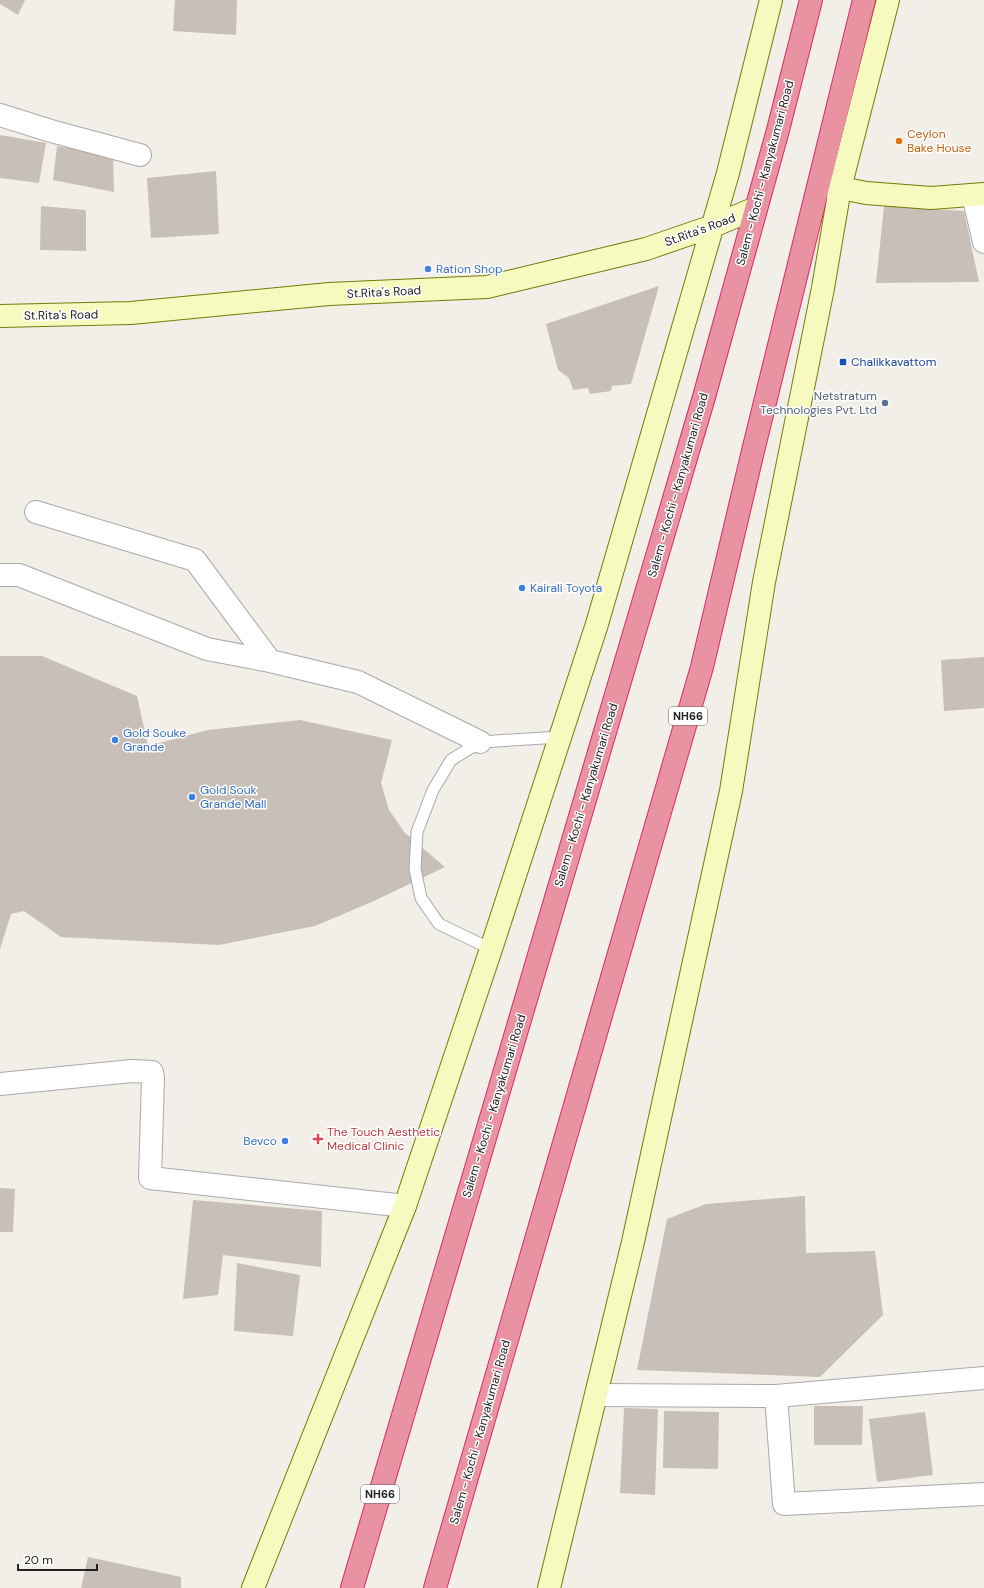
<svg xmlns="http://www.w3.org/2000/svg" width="984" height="1588" viewBox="0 0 984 1588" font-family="'DM Sans',sans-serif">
  <rect width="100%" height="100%" fill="#f2efe9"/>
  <path fill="#c7bfb8" d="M0 0H25L18 15 0 4Z
    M175 0H237L236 35 173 31Z
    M0 135 46 143 39 183 0 178Z
    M57 146 113 155 114 192 53 180Z
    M216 171 219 234 151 238 147 178Z
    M41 206 86 210V251L40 250Z
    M884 206 964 211 979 282 876 283Z
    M659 286 631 384 612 386 611 391 590 394 588 388 573 390 569 378 558 370 546 324Z
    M0 656H42L137 696 148 746 208 730 300 720 392 740 381 783 389 810 405 833 445 867 374 901 315 926 219 945 61 937 24 911 11 914 0 949Z
    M984 657V708L944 711 941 660Z
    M0 1188 15 1189 13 1232H0Z
    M805 1196 806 1253 875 1251 883 1315 820 1377 637 1370 667 1219 706 1204Z
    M193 1200 322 1211 321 1267 223 1255 218 1295 183 1299Z
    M237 1263 300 1275 293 1336 234 1331Z
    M814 1406H863L862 1445H814Z
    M624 1408 658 1409 655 1495 620 1493Z
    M664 1411 719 1412 718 1469 663 1468Z
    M925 1412 933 1475 877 1482 869 1419Z
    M88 1557 181 1577V1588H81Z"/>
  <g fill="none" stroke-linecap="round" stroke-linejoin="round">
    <g stroke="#a9a9a9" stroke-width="13">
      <path id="lane" d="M491 949 439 924 421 898 415 869 417 832 433 790 451 760 480 742 560 737"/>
    </g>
    <g stroke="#a9a9a9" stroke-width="24">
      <path id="street" d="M0 115 51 131 140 155
        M973 195 984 242
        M36 512 195 560 270 661
        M0 575H19L207 649 270 661 358 682 480 742
        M0 1084 132 1071 152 1072 153 1078 150 1178 405 1206
        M596 1395 776 1396 784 1504 984 1494
        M776 1396 984 1378"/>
    </g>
    <g stroke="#707d05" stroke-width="24">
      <path id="secondary" d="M826 185 866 193 931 198 984 194
        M0 316 131 313 329 294 487 287 646 249 713 226 756 208
        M253 1588 405 1206 491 949 597 624 728 173 771 0
        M549 1588 633 1242 731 791 764 582 823 288 840 188 888 0"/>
    </g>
    <g stroke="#dc2a67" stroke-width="24">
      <path id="highway" d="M352 1588 704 397 778 130 811 0
        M435 1588 702 667 753 451 864 0"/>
    </g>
    <use href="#lane" stroke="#fff" stroke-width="11"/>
    <use href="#street" stroke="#fff" stroke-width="22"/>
    <use href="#secondary" stroke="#f7fabf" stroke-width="22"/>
    <use href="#highway" stroke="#e892a2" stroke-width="22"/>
  </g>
  <circle fill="#e8710a" stroke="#fff" stroke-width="1.5" cx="899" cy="141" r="4"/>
  <g fill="#3f7fe0" stroke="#fff" stroke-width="1.5">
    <circle cx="428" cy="269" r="4"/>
    <circle cx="522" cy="588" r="4"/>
    <circle cx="115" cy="740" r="4"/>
    <circle cx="192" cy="797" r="4"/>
    <circle cx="285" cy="1141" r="4"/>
  </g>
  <rect fill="#1a4fb4" stroke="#fff" stroke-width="1.5" x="839" y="358" width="8" height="8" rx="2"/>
  <circle fill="#5c6f8a" stroke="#fff" stroke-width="1.5" cx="885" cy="403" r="4"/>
  <path fill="#e0444e" stroke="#fff" stroke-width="1.5" d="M316 1133h4v4h4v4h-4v4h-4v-4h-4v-4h4z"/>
  <g text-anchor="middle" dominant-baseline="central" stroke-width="3" stroke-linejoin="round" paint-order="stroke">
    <g fill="#fff" stroke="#646464" stroke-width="1">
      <rect x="669" y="707" width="38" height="18" rx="3"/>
      <rect x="361" y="1485" width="38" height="18" rx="3"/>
    </g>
    <g font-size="11" font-weight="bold" fill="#222">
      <text x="688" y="716">NH66</text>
      <text x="380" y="1494">NH66</text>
    </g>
    <g font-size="12" fill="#c56008" stroke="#fff" text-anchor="start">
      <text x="907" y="134">Ceylon<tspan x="907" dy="14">Bake House</tspan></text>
    </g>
    <g font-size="12" fill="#222" stroke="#fff">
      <text transform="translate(765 173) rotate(-75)">Salem - Kochi - Kanyakumari Road</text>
      <text transform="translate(700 230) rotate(-20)">St.Rita's Road</text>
      <text transform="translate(384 292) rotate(-3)">St.Rita's Road</text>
      <text transform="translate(61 315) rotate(-1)">St.Rita's Road</text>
      <text transform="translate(678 485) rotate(-74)">Salem - Kochi - Kanyakumari Road</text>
      <text transform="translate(586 795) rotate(-73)">Salem - Kochi - Kanyakumari Road</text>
      <text transform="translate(494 1106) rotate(-73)">Salem - Kochi - Kanyakumari Road</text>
      <text transform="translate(480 1432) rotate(-74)">Salem - Kochi - Kanyakumari Road</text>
    </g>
    <g font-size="12" fill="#366cbe" stroke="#fff" text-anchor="start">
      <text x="436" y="269">Ration Shop</text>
      <text x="530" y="588">Kairali Toyota</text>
      <text x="123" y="733">Gold Souke<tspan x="123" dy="14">Grande</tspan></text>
      <text x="200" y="790">Gold Souk<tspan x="200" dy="14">Grande Mall</tspan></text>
      <text x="277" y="1141" text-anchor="end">Bevco</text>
    </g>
    <g font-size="12" fill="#164399" stroke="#fff" text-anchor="start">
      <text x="851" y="362">Chalikkavattom</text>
    </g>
    <g font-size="12" fill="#4e5e75" stroke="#fff" text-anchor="end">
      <text x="877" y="396">Netstratum<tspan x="877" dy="14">Technologies Pvt. Ltd</tspan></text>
    </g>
    <g font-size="12" fill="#be3a42" stroke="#fff" text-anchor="start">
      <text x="327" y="1132">The Touch Aesthetic<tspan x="327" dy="14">Medical Clinic</tspan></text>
    </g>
  </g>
  <path d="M18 1564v6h79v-6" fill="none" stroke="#222222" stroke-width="2"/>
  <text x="24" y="1564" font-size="12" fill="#222222" stroke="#ffffff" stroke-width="3" paint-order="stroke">20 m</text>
</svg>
